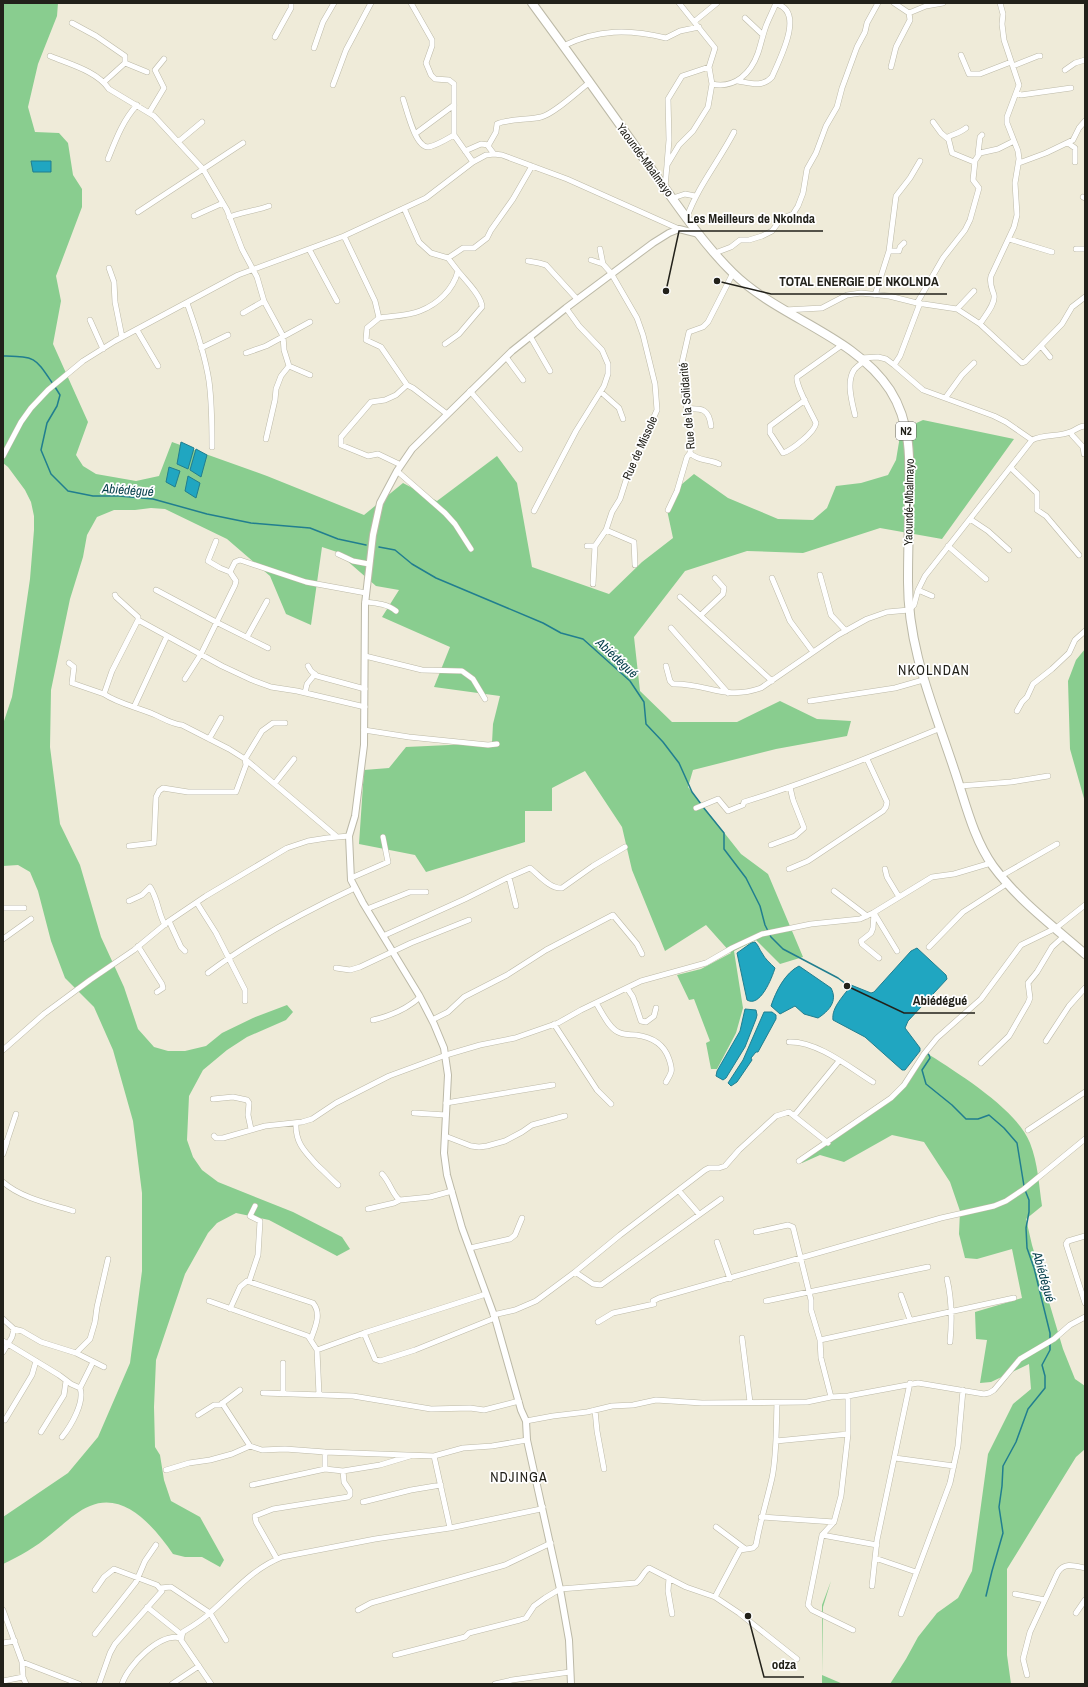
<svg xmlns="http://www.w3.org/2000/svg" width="1088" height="1687" viewBox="0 0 1088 1687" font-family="'Archivo Narrow',sans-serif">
  <rect width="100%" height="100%" fill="#efebd9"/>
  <path fill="#89cd8f" d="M3 3H58L57 16 38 64 28 107 35 132 59 133 68 143 73 175 82 189V207L56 276 61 301 53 344 88 422 76 455 83 466 96 474 136 481 159 476 172 442 267 476 364 515 403 483 437 501 497 456 517 483 532 567 609 594 642 562 673 538 667 510 682 484 694 474 728 498 778 519 813 520 827 508 836 486 861 483 888 475 896 460 901 430 923 420 1014 439 942 539 880 528 803 553 747 551 685 571 634 637 640 691 672 722H737L780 701 817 719 851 721 847 736 776 749 693 770 688 787 741 854 768 874 803 957 780 964 756 940 734 951 743 1008 736 1033 717 1069H711L706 1043 710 1041 694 999 689 1000 677 975 701 969 731 953 706 925 665 951 632 870 622 827 585 771 552 788V811H525V842L426 872 415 855 359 844 364 770 389 768 406 747 492 743 493 724 500 696 434 687 450 647 382 617 399 590 376 586 337 552 322 547 311 625 286 614 270 576 227 539 165 509 151 508 135 510H114L97 517 87 535 83 557 70 599 51 690 50 747 60 824 80 865 101 937 124 987 138 1029 154 1047 168 1051H185L206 1046 222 1033 253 1018 287 1005 293 1012 286 1020 247 1037 227 1050 203 1070 189 1096 187 1140 193 1157 202 1170 218 1182 293 1212 342 1237 350 1249 337 1256 269 1220 236 1213 217 1223 208 1233 185 1274 156 1360 154 1407 155 1447 160 1455 164 1480 171 1501 200 1517 224 1560 220 1567 202 1557H185L173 1554C155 1528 125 1491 90 1506 75 1512 63 1525 50 1535 36 1547 20 1556 3 1564V1517L68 1473 98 1437 130 1363 142 1271V1193L133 1121 113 1050 94 1007 65 978 51 941 38 891 30 872 18 865 3 866V724L12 697 19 654 30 579 34 530V516L31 502 25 490 8 467 3 463Z
    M1085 649V802L1070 749 1068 681 1076 660Z
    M925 1052C956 1072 1017 1109 1030 1143 1038 1163 1039 1186 1042 1206L1026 1219 1032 1245 1063 1349 1075 1379 1085 1386V1449L1076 1457 1007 1569V1655L1011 1684H890L906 1659 918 1637 937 1613 958 1598 972 1571 988 1454 1013 1404 1031 1389 1029 1364 991 1382 980 1383 987 1340 976 1339 975 1312 1022 1298 1012 1249 977 1259 965 1258 959 1234 960 1211 950 1182 924 1142 892 1135 844 1162 820 1155 802 1163 801 1160 891 1098Z
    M831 1581 823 1607 822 1675 843 1684H822V1605Z"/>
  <path fill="#20a6c1" stroke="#217e8f" d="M31 161H51V172H33Z
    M181 442 194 448 188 469 177 464Z
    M196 449 207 455 201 477 190 470Z
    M169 467 180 471 175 487 166 482Z
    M188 476 200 483 196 498 185 491Z
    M755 942C759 946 759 949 762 953 765 959 770 963 775 968 772 978 760 1008 747 1000L737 953 751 943Z
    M917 948 946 975 947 979 908 1021 905 1028 920 1048V1051L905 1070H902L865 1037 833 1020C831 1007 845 995 851 985L871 993 874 992 911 951Z
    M799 966 831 988C838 1001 829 1011 818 1018L804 1014 795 1006 780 1014 771 1006C776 991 785 973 799 966Z
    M745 1009 756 1010 757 1015 756 1019 745 1047 726 1078 723 1080 716 1076 717 1071 740 1031Z
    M764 1012H772L776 1015V1019L758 1052H756L751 1058 752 1060 737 1082 731 1086 728 1083 743 1060Z"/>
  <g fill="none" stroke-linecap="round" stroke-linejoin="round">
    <path stroke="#217e8f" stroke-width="1.5" d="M3 356C36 357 34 356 53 384
      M55 387 60 395 57 406 47 423 41 450 51 474 68 491 93 496H119L153 499 207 514 251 523 310 528 338 539 366 545
      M379 547 395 550 412 564 436 578 543 623 561 633 583 639 630 681 644 702 646 724 663 742 679 763 692 792 701 804
      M703 807 724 833V849L746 878 760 906 765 925 771 937 783 949 838 978 850 987
      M927 1053 929 1055 930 1058 922 1070 926 1084 952 1105 966 1119H978L989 1115 1004 1128 1017 1143 1024 1186
      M1025 1190 1029 1200V1212L1026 1228 1027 1248 1034 1268 1050 1333V1340
      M986 1596 992 1571 1003 1533 999 1507 1002 1486 1003 1466 1016 1442 1028 1409 1045 1388V1376L1042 1365 1050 1350V1343"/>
    <g stroke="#bcb9a7" stroke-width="6">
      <path id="minor" d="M411 3 432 40V46L426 63 431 75 435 79 449 80 454 84V135L473 162
        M894 3 909 13 926 6 943 3
        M745 18 763 35
        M695 21 717 3
        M72 23 96 36 125 56V63L104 82
        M275 37 291 8V3
        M563 46C598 29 629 29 666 38L680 31 699 27
        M314 48 323 22 334 3
        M961 55 969 74H980L1011 62
        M50 56C69 64 97 71 109 89L154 116 203 169 227 210 242 249 257 277 264 301 283 336 284 350 289 366 281 376 276 389 275 400 266 439
        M125 63 147 72
        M1013 66 1038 56H1040
        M891 67 896 47 910 20 909 13
        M1065 70 1075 63 1085 60
        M738 81C750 83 762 88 772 77 779 60 806 11 776 4
        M712 84C735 89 751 73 758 53 761 44 763 34 766 26 769 18 773 11 776 3
        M333 85 346 50 371 3
        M1017 93 1021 95 1071 88
        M403 99C407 110 415 147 428 147 436 146 447 139 454 135
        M149 113 164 88 155 70 164 59
        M933 122 941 133 948 139
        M966 128C960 133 954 134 948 137L952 153 974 162 980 153 998 149 1014 141
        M415 134 454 105
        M178 142 202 122
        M1068 143 1075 148V162
        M465 151 481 144 489 145
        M494 154 488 146 496 132 497 124C507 119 529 120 541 117 554 114 578 91 590 82
        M978 154 980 137 982 135
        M108 159C116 139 123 120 137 105
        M1019 163 1046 153 1073 140 1079 128 1085 121
        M667 164 669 140 668 99 682 76 709 67
        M665 187 667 165 679 145 693 131 708 107 712 84 709 67 715 48 679 3
        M1083 197 1085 198
        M673 198 685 194 695 196
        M138 212 243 143
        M194 216 223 203
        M229 217C242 212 255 211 269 206
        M687 217C698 186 719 161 734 132
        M344 236 375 301 379 318 367 328 366 340 381 347 407 385 413 388 447 414
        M1009 239 1052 252
        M309 249 337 301
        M1076 249H1085
        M889 251 896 196 910 178 920 161
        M715 253 731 247 740 240H749L762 236 772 231 781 219 793 214 798 206 803 193 807 169 816 153 826 126 837 107 842 88 857 47 865 32 867 23 878 3
        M448 258 463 248H474L487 238 491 230 513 199 532 166
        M591 260 603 264
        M528 261 539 263 546 265 577 299
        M109 268 114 282 115 302 122 337
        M875 295 889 251H899L900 247 904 243
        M187 303C196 328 205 355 209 381 212 403 212 425 212 447
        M917 303 943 258 965 230 970 220 979 188 973 180 975 161
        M957 309 974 291
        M785 310 822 308 847 295 861 293 889 296 917 303 957 309 980 324 1022 363 1025 362 1062 324 1072 307 1085 297
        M243 313 264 301
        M379 318C392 316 408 316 420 311 438 304 453 290 458 271L448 258 431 253 419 242 404 208
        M90 320 103 349
        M980 324C984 317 996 304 994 295 992 288 989 284 991 276L1014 227 1017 215 1015 183 1019 159 1018 151 1007 123V117L1019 85 1004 40 1002 24 1003 14 1000 3
        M137 330 158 366
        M530 336 550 371
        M445 344 459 334 482 307C482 296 465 280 458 271
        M1041 346 1050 357
        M201 348 228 335
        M246 353 266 346 310 322
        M506 357 523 380
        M861 358 878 357 886 359 894 365 923 390 994 416 1006 422 1032 440
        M894 365 900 356 920 303
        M289 366 310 375
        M470 391 520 449
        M601 392 619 408 623 419
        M946 397 962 375 974 363
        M805 400 770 426V433L783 453C792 450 815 432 816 423 812 414 795 385 797 377L842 345
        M687 409C702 408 709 409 711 426
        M855 415C852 402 846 382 854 370 856 367 861 364 864 361
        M1071 432 1072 435 1083 447 1084 454
        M3 456 21 422 31 408 48 390 83 361 115 341 238 275 344 236 426 198 473 162 486 155 494 154 502 155 567 179 679 229
        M719 464C708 459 698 461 690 453L692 436 684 395 685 380 681 367 689 332 703 327 708 322 733 273
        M401 465 378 454 368 456 341 445V437L371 402 385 400 396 395 407 385
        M1011 468 1037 493V510L1046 516 1079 555
        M397 471 445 513 455 524 471 549
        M668 510 677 491 687 457 690 453
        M534 511 576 431 604 386 608 374V364L602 350 579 326 566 308
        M970 519 988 531 1009 550
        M606 530 634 542 635 565
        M216 541 208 561 220 568 230 572 235 562 240 560 306 582 366 593
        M587 546H595L606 530 612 512 620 499 627 477 657 410 655 384 643 335 637 318 611 273 603 264 600 249
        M948 546 986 579
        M338 554 353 561 369 564
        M820 575 831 615 846 631
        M772 578 790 621 813 652
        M593 584 595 546
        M156 590 216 622 268 648
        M918 590 932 596
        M115 595 116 597 138 617V620
        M680 597 772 681
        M365 602C375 603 388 604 396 611
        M701 615 723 594 724 588 715 578
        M671 628 728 693
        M247 637 267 601
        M365 656 422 670 462 671 473 679 485 699
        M69 663 74 667 72 683 104 694 112 671 138 620 222 666 252 680 271 687 297 691 365 707
        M308 666 311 671 317 676 365 689
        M666 666 670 681 673 684C708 683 723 701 761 688L838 635 867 619 887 612 909 610 914 605 918 590 925 576 1032 440C1044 434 1058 437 1070 432 1076 430 1079 426 1085 426
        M185 679 201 654 235 585 236 581 230 572
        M305 693 307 684 315 674
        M104 694C119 704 137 707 153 714 163 718 171 724 182 725L229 749 245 759 336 836
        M810 701 895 688 923 680
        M134 707 167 636
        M1017 711 1022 702 1027 697 1033 684 1052 669 1069 653 1075 640 1085 631
        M364 730 409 737 488 745 497 744
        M209 739 221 718
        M275 783 294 759
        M960 786 1011 782 1048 776
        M696 808 718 799 728 811 743 805 744 802C812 781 875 755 941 728
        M771 845 795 836 804 828 793 800 790 787
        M129 846 154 843 156 797 159 791 163 788 188 792H236L246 765 245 759 262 731 273 723H285
        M789 869 808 861 883 811 886 807 887 802 867 759
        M885 869 887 877 899 897
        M1001 876 1057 844
        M509 877 516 906
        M351 878 388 862 383 837
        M834 891 867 916
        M129 901 142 895 150 887C158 899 158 913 165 925
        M197 903 216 933 245 990V1001
        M3 908H24
        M367 909 410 892H426
        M874 913 873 928 871 933 861 941 862 944 879 958
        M874 913 897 951
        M169 921 181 947 185 951
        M383 936 465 899 509 877 530 868C539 875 550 889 562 888L593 866 625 847
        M3 939 31 919
        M138 946 162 984 163 988 157 992
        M929 947 963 912 1008 883
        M336 968 350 970 360 967 411 943 469 920
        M208 973C253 939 304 912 355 888
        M627 988 633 997 641 1021 646 1022 654 1016 656 1008
        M596 1003C602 1012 608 1027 618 1032 624 1035 630 1035 636 1035 652 1037 664 1044 669 1059 673 1071 672 1072 666 1082
        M373 1020C390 1016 407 1009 420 997
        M432 1020 448 1012 464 997 507 975 546 950 613 915 637 944 642 954
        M554 1024 597 1090 611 1104
        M1046 1041 1069 1006 1085 988
        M789 1042C817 1041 849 1067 873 1082
        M3 1050 44 1014 90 980 134 950 169 921 206 896 287 848 308 841 327 838 349 836
        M981 1063 1009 1036 1028 1003 1030 998 1028 983 1037 972 1052 947 1064 936
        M213 1099 233 1097 247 1100 249 1103 248 1115 251 1129
        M446 1103 553 1085
        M414 1113 446 1115
        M794 1116 839 1061
        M296 1123C295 1143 305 1152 318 1166 325 1172 331 1179 338 1185
        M1028 1130 1085 1092
        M214 1136 216 1138H223L265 1126 302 1122 312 1119 336 1103 389 1076 446 1055 480 1045 515 1038 558 1023 581 1010 641 981 706 963 732 948 762 934 811 924 860 919 873 913 932 877 954 874 991 863
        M445 1136 471 1146 479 1147 487 1146 505 1141 522 1132 532 1125 565 1116
        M3 1144 7 1141 16 1114
        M3 1154 7 1142
        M799 1161 891 1098 904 1085 924 1054 937 1038 981 999 1021 945 1056 928 1085 905
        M382 1174C390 1182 393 1196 400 1200
        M3 1182C21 1198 50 1204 73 1211
        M679 1191 699 1214
        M368 1209 394 1203 400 1200 430 1197 452 1191
        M756 1232 788 1225 793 1227 811 1300V1310L820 1340
        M1085 1236 1068 1241 1066 1244 1085 1303
        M717 1242 730 1279
        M470 1248 510 1239 515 1235 522 1218
        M575 1272 593 1284 601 1285 721 1199
        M947 1279C952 1300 952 1321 950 1342
        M249 1282 258 1255 260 1221 250 1216 255 1206
        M901 1295 910 1320
        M209 1301 308 1336 317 1350 364 1333 486 1294
        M766 1301 928 1267
        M230 1309 240 1287 247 1281 313 1303C322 1314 315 1327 311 1339
        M493 1315 515 1310 536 1301 575 1272 620 1235 705 1170 709 1168H719L725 1166 739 1150 776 1116 789 1112 828 1143
        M3 1319 14 1329 22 1331 41 1342 76 1353 104 1367
        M598 1322 613 1313 654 1304 653 1301 659 1298 941 1218 994 1206 1006 1201 1024 1189 1085 1139
        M364 1333 375 1359 380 1361 415 1350 495 1318
        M742 1338 750 1402
        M3 1341 59 1375 71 1384 80 1388
        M317 1350 319 1395
        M3 1352 12 1337 14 1329
        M76 1353 90 1339 95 1322 97 1307 108 1259
        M283 1363V1394
        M263 1393 353 1396 431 1409 470 1408 484 1410 519 1401
        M848 1396V1434L841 1496 834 1522 822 1535 808 1605 812 1610 853 1630
        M831 1397 821 1358 820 1340 1014 1298
        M222 1403 250 1446 262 1450 285 1449 325 1452 434 1456 463 1448 492 1446 527 1440
        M595 1410 597 1431 604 1469
        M198 1415 214 1405H220L240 1390
        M5 1420 32 1375 36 1361
        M526 1421 553 1416 587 1412 612 1406 633 1405 656 1400 702 1403 807 1402 831 1397 848 1396 918 1383 984 1394 989 1393 994 1390 1020 1359 1054 1339 1070 1325 1085 1317
        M41 1432 64 1395 66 1381
        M62 1437C71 1426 85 1402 80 1388L93 1362
        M776 1441 848 1434
        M325 1452V1469
        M434 1456 450 1528
        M895 1458 954 1466
        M166 1470 189 1463 210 1460 232 1454 250 1446
        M252 1485 325 1469 343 1471 380 1465 410 1456
        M363 1502 411 1490 441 1485
        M761 1517 834 1522
        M716 1527 744 1548
        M822 1535 877 1545
        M875 1558 916 1572
        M277 1559 256 1522 255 1516 273 1509 348 1497 350 1495V1491L344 1482 343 1471
        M669 1578 668 1591 672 1614
        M872 1586 877 1540 910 1383
        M160 1588 171 1587 210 1613 226 1640
        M95 1590 104 1577 114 1569 157 1585 162 1591 115 1644 110 1653 99 1684
        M1015 1594 1045 1600
        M715 1597 740 1550 753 1548 756 1545C760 1522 767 1500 772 1478 777 1454 776 1428 777 1403
        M147 1607 182 1635
        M3 1610 22 1662 23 1677 26 1684
        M358 1610 371 1603 505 1565 551 1543
        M1076 1613 1085 1600
        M901 1614 950 1483 958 1446 963 1390
        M95 1634 136 1582 145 1561 156 1545
        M3 1643 15 1641
        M395 1655 465 1637 469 1633 520 1620 526 1618 534 1606 545 1598 560 1589 636 1583C642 1579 643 1572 649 1568L686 1587 715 1597 739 1613 797 1659
        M22 1662 79 1684
        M1027 1675 1023 1659 1030 1632 1058 1572C1065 1562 1075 1566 1085 1568
        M3 1681 23 1677
        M122 1684C128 1665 160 1632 181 1638
        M172 1684 199 1666
        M211 1684 181 1640 183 1632C193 1626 203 1620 211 1612 235 1591 252 1569 282 1557L375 1539 450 1528 541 1509 543 1507
        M495 1684 512 1680 570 1672"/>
    </g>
    <g stroke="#bcb9a7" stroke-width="8">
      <path id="tertiary" d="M571 1684 569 1640 560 1589 527 1440 526 1421 521 1410 495 1318 462 1228 447 1175 444 1153 448 1075 444 1048 434 1024 419 995 363 903 351 880 349 836 355 816 364 745 365 604 373 535 380 503 397 471 412 449 512 351 566 308 653 243 669 233 679 229 699 234"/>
    </g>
    <g stroke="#bcb9a7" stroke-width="10">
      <path id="trunk" d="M532 3C571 56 609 109 647 163 673 199 702 243 733 273 779 318 855 336 890 390 912 424 910 464 909 503 909 528 908 553 908 578 907 647 933 705 954 769 965 801 973 838 993 866 1018 900 1053 926 1085 954"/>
    </g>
    <use href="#minor" stroke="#fff" stroke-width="5"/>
    <use href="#tertiary" stroke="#fff" stroke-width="6"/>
    <use href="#trunk" stroke="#fff" stroke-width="8"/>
  </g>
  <g text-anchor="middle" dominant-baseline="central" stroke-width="3.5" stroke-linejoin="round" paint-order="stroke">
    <rect fill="#fff" stroke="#64645f" stroke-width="1" x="896" y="422" width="20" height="18" rx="3"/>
    <g font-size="11" font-weight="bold" fill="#22211a">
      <text x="906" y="431">N2</text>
    </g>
    <g font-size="12" fill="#22211a" stroke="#fff">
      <text transform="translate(645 160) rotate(54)">Yaoundé-Mbalmayo</text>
      <text transform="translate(687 406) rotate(-95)">Rue de la Solidarité</text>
      <text transform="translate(640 448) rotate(-66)">Rue de Missole</text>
      <text transform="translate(909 502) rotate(-89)">Yaoundé-Mbalmayo</text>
    </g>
    <g font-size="13" font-style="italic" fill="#023c48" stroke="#fff">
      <text transform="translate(128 490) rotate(4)">Abiédégué</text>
      <text transform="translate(617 658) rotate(43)">Abiédégué</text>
      <text transform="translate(1044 1277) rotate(74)">Abiédégué</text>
    </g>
    <g font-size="14" letter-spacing="1" fill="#22211a" stroke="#fff">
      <text x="934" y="670">NKOLNDAN</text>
      <text x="519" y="1477">NDJINGA</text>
    </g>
  </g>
  <path fill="none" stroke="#22211a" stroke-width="1.5" d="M666 291L679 231H823M717 281L771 294H947M847 986L904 1013H975M748 1616L764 1677H804"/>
  <g fill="#22211a" stroke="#fff" stroke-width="1.5">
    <circle cx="666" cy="291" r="4"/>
    <circle cx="717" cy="281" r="4"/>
    <circle cx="847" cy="986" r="4"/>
    <circle cx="748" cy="1616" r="4"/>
  </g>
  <g font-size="13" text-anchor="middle" font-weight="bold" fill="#22211a" stroke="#fff" stroke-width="3.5" stroke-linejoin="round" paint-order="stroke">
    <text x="751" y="223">Les Meilleurs de Nkolnda</text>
    <text x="859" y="286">TOTAL ENERGIE DE NKOLNDA</text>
    <text x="940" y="1005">Abiédégué</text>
    <text x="784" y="1669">odza</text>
  </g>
  <rect width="1088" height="1687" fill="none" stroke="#22211a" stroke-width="8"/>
</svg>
